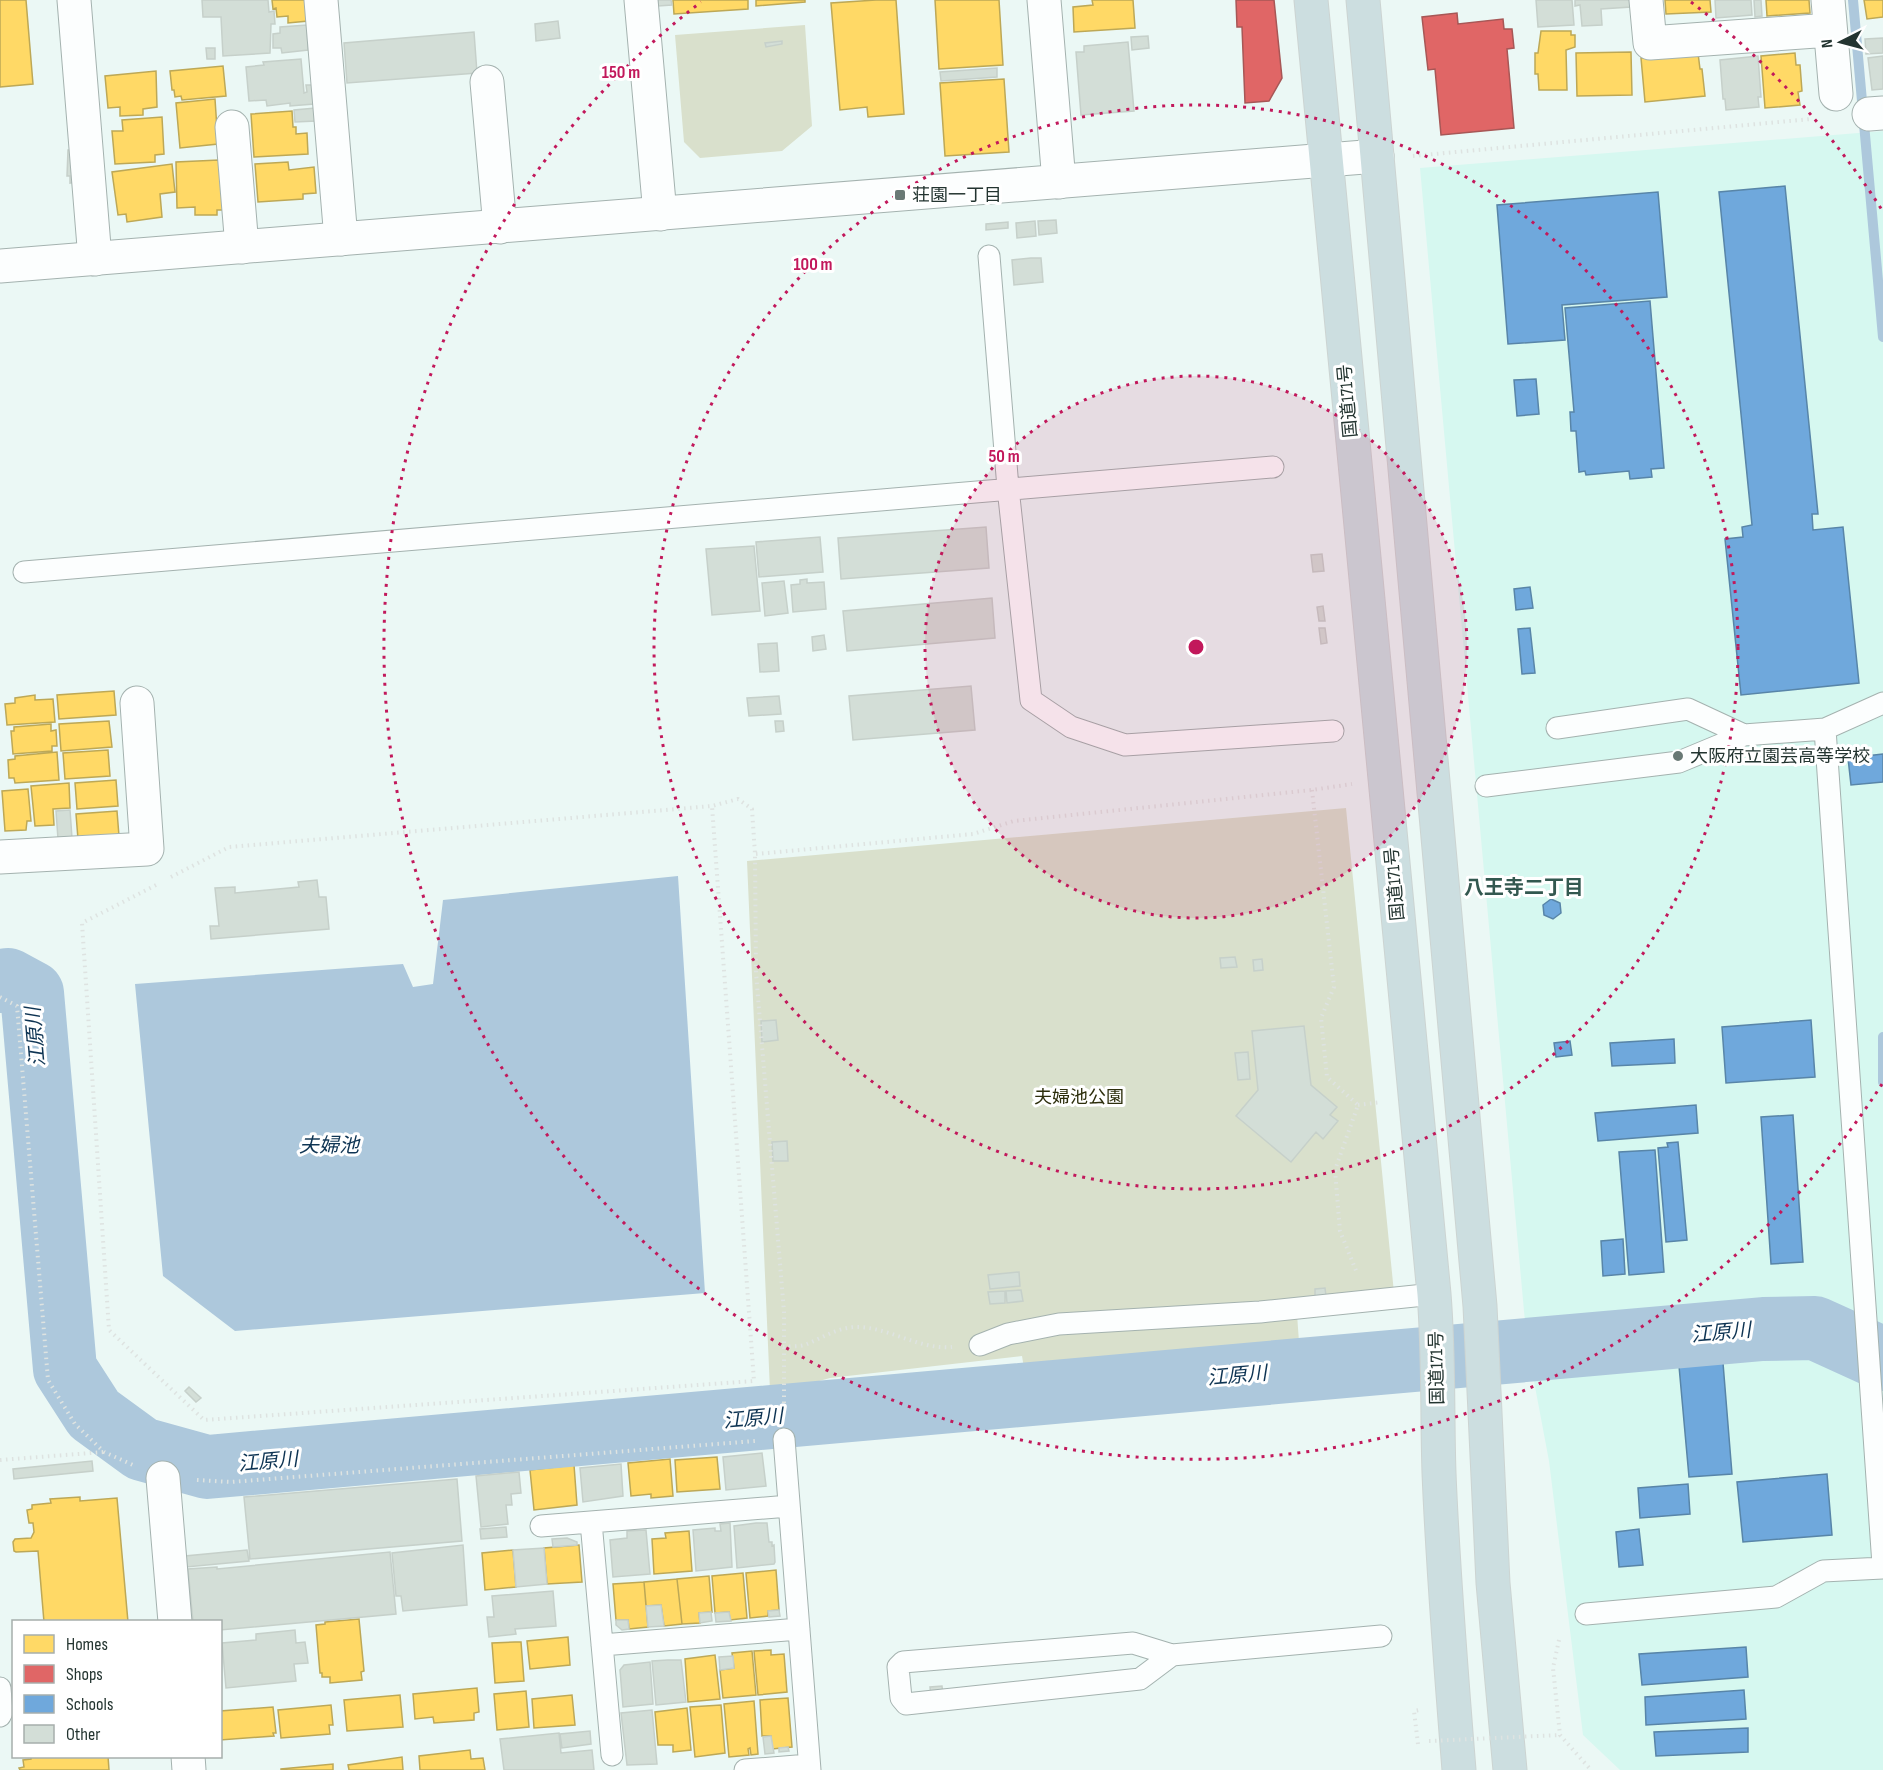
<svg xmlns="http://www.w3.org/2000/svg" width="1883" height="1770" viewBox="0 0 1883 1770" font-family="'Sofia Sans Condensed','Noto Sans JP',sans-serif">
  <rect width="100%" height="100%" fill="#ebf8f5"/>
  <path fill="#d6f8f0" d="M1883 131V1770H1620L1583 1735 1549 1461 1527 1344 1420 168Z"/>
  <path fill="#d9e0cc" d="M805 25 812 126 782 151 700 158 684 142 675 35Z
    M1346 808 1395 1303 1297 1314 1299 1342 1024 1368 1022 1356 830 1378 790 1389 770 1391 747 861Z"/>
  <path fill="#adc8dc" d="M678 876 705 1293 235 1331 163 1276 135 984 403 964 413 987 433 984 443 900Z"/>
  <path fill="#ffd966" stroke="#bda856" stroke-width="1.5" d="M0 0H26L33 84 0 87Z
    M272 0H305L308 21 288 23V16L277 17 276 8 273 9Z
    M673 0H748V9L674 14Z
    M756 0H805V2L756 6Z
    M876 0H896L904 114 868 117 867 107 840 110 831 3Z
    M935 0H999L1003 65 939 69Z
    M1092 0H1133L1135 28 1074 32 1073 7 1093 5Z
    M1665 0H1710L1711 12 1666 14Z
    M1766 0H1809L1810 13 1767 16Z
    M1864 0H1883V17L1867 19Z
    M1541 31H1571V35H1575V47L1566 50 1567 90H1539L1538 74H1535V53H1538Z
    M1631 52 1632 95 1577 96 1576 53Z
    M1698 53 1700 69H1702L1705 96 1645 102 1641 58Z
    M1795 53 1796 65H1800L1802 91 1798 92 1800 105 1765 108 1761 56Z
    M223 66 226 96 182 100 181 96 175 97 174 90H172L170 71Z
    M156 71 157 107 143 109V115L120 116V107L108 108 105 76Z
    M1004 79 1009 152 945 156 940 83Z
    M215 99 218 144 180 148 176 103Z
    M292 111 293 127H296V134L307 133 308 154 254 157 251 114Z
    M162 117 164 154 155 155V162L115 164 112 131H123L122 120Z
    M219 160 226 210H217V215H195V207L177 208 176 162Z
    M288 162 289 170 314 167 316 193 303 194V199L258 202 255 164Z
    M172 164 175 192 160 194 162 217 127 222 126 214 118 215 112 172Z
    M114 691 116 715 59 719 57 695Z
    M35 695V700L53 699 55 722 7 725 5 704 15 703V698Z
    M109 721 112 747 61 751 59 724Z
    M51 724V731L56 730 57 746H52V751L13 754 11 731H14V727Z
    M108 750 110 776 65 779 63 753Z
    M57 752 59 780 15 783 14 778H9L8 760 15 759V756Z
    M116 780 118 806 77 809 75 783Z
    M69 783 70 808 53 809 54 825 35 826 31 786Z
    M28 789 31 821H27L26 830 5 831 2 791Z
    M117 811 119 836 78 839 76 814Z
    M717 1457 720 1489 677 1492 675 1460Z
    M670 1459 673 1496 651 1498V1494L631 1496 628 1463Z
    M574 1465 577 1505 534 1510 530 1470Z
    M80 1497V1501L117 1498 128 1622H44L38 1551 16 1552 14 1551 13 1542 15 1539 31 1538 34 1532 33 1523H29L27 1510 32 1509V1505L51 1503 50 1499Z
    M689 1531 692 1571 654 1574 652 1539 666 1538 665 1533Z
    M579 1545 582 1582 547 1584 544 1548Z
    M513 1550 516 1587 485 1590 482 1553Z
    M776 1570 779 1610 768 1611V1616L750 1618 746 1573Z
    M743 1573 747 1618 730 1620 729 1612 715 1613 712 1576Z
    M709 1576 712 1612 699 1613 700 1623 682 1624 677 1579Z
    M677 1579 682 1624 664 1626 661 1605 646 1606 644 1582Z
    M644 1582 648 1627 629 1629 628 1620H616L613 1584Z
    M359 1619 364 1671 361 1672 362 1680 330 1683V1677H322V1673H320L316 1625 325 1624V1622Z
    M568 1637 570 1665 530 1669 527 1641Z
    M515 1642H521L524 1681 495 1683 492 1643Z
    M771 1650V1655L784 1654 787 1692 758 1695 754 1651Z
    M752 1651 756 1695 723 1698 720 1670 734 1668 732 1653Z
    M715 1655 720 1699 688 1702 685 1659Z
    M477 1688 479 1712 474 1713V1720L434 1723 433 1717 415 1719 413 1694Z
    M526 1691 529 1727 497 1730 494 1694Z
    M400 1695 403 1727 347 1731 344 1700Z
    M572 1695 575 1725 534 1728 532 1699Z
    M788 1698 792 1747 772 1749 771 1736H762L760 1700Z
    M754 1701 758 1754 751 1755 750 1748 748 1749 749 1755 729 1757 724 1704Z
    M331 1705 333 1725H329L330 1734 281 1738 278 1710Z
    M721 1705 725 1753 695 1757 690 1707Z
    M273 1707 276 1733H273L274 1736 220 1740V1711Z
    M687 1708 691 1750 673 1752V1745H658L655 1712Z
    M470 1750 471 1759 483 1758 485 1770H420L419 1756Z
    M31 1756H108L109 1770H20L19 1768 24 1767 23 1760 31 1759Z
    M402 1757 403 1770H349L348 1765Z
    M333 1764V1770H281V1769Z"/>
  <path fill="#e06666" stroke="#a75756" stroke-width="1.5" d="M1236 0H1274L1282 78 1269 101 1245 103 1242 27H1237Z
    M1457 13 1458 24 1503 19 1504 29H1512L1514 48 1507 49 1514 128 1441 135 1435 69 1428 70 1422 17Z"/>
  <path fill="#6fa8dc" stroke="#5885a8" stroke-width="1.5" d="M1785 186 1818 514H1812L1813 530 1843 527 1859 683 1741 695 1725 539 1743 537 1742 527 1752 525 1719 192Z
    M1658 192 1667 297 1562 305 1565 340 1508 344 1497 205Z
    M1650 301 1664 468 1651 469 1652 477 1630 479 1629 471 1586 475 1585 471 1579 472 1576 431H1571L1570 412H1574L1565 308Z
    M1536 379 1539 414 1517 416 1514 380Z
    M1530 587 1533 608 1516 610 1514 589Z
    M1530 628 1535 673 1522 674 1518 629Z
    M1883 754V782L1851 785 1848 758Z
    M1551 899 1560 903 1561 913 1553 919 1544 915 1543 905Z
    M1811 1020 1815 1077 1726 1083 1722 1027Z
    M1674 1039 1675 1063 1612 1066 1610 1043Z
    M1570 1041 1572 1055 1556 1057 1554 1043Z
    M1696 1105 1698 1133 1598 1141 1595 1113Z
    M1793 1115 1803 1262 1771 1264 1761 1117Z
    M1678 1142 1687 1240 1666 1242 1658 1148 1668 1147 1667 1143Z
    M1655 1150 1664 1272 1629 1275 1619 1152Z
    M1623 1239 1625 1274 1603 1276 1601 1241Z
    M1723 1363 1732 1474 1689 1477 1679 1366Z
    M1827 1474 1832 1535 1743 1542 1737 1482Z
    M1688 1484 1690 1514 1640 1518 1638 1488Z
    M1639 1529 1643 1565 1619 1567 1616 1532Z
    M1746 1647 1748 1677 1642 1685 1639 1654Z
    M1744 1690 1746 1719 1646 1725 1645 1697Z
    M1748 1728V1752L1656 1756 1654 1732Z"/>
  <g fill="none" stroke-linecap="round" stroke-linejoin="round">
    <path stroke="#adc8dc" stroke-width="10" d="M1853 0 1883 337
      M1883 1037V1082"/>
    <path stroke="#adc8dc" stroke-width="64" d="M0 981 8 980 32 993 65 1369 94 1414 142 1449 207 1467 1763 1329 1815 1328 1883 1359"/>
  </g>
  <path fill="#d3ded7" stroke="#c6d0ca" stroke-width="1.5" d="M202 0H268L269 12 274 11 275 24H271L270 53 223 56 221 17H203Z
    M658 0H671L672 5 658 6Z
    M1536 0H1572L1574 25 1538 27Z
    M1575 0H1630L1631 7 1601 9 1602 25 1582 26 1580 5 1575 6Z
    M1715 0H1751L1752 15 1716 18Z
    M1754 0H1761L1762 16 1755 17Z
    M558 21 560 38 536 41 535 24Z
    M307 25 308 50 282 53 281 48H273V34L280 33V27Z
    M474 32 477 73 347 83 344 43Z
    M1148 36 1149 48 1132 50 1131 37Z
    M1883 38V53L1866 54 1865 39Z
    M782 41V44L766 47 765 43Z
    M1128 42 1134 111 1081 115 1076 52H1084V46Z
    M206 48H215V59H207Z
    M1758 56 1761 97H1758L1759 107 1726 110 1725 99H1723L1720 60Z
    M1883 56V89L1872 90 1868 58Z
    M301 59 304 93 307 92 306 85H312L314 104 290 106V103L267 106 266 100 249 101 246 67 264 65 263 62Z
    M997 68V77L941 81 940 72Z
    M315 108 316 121 295 122 294 110Z
    M68 150H74L76 182 70 183V176H67Z
    M1056 220 1057 233 1039 235 1038 221Z
    M1035 221 1036 236 1017 238 1016 223Z
    M1008 222V228L986 230V224Z
    M1031 258H1041L1043 282 1014 285 1012 260Z
    M986 527 989 568 841 579 838 538Z
    M820 537 823 572 759 577 756 542Z
    M754 546 760 611 712 615 706 549Z
    M1322 554 1324 571 1313 572 1311 555Z
    M807 579V583L824 582 826 609 793 612 791 585 800 584V580Z
    M784 581 788 613 765 616 762 583Z
    M992 598 995 638 847 651 843 611Z
    M1323 606 1325 621H1319L1317 607Z
    M1319 628H1325L1327 643 1321 644Z
    M824 635 826 649 813 651 812 637Z
    M777 643 779 671 760 672 758 644Z
    M971 686 975 730 853 740 849 696Z
    M779 696 781 714 749 716 747 698Z
    M775 721H783L784 731 776 732Z
    M70 810 72 838 58 839 56 811Z
    M317 880 319 897H326L329 929 211 939 210 926H219L215 888 235 887V893L299 887 298 882Z
    M1235 957 1237 967 1221 968 1220 958Z
    M1262 959 1263 970 1254 971 1253 960Z
    M776 1020 778 1040 762 1042 761 1021Z
    M1304 1026 1311 1085 1337 1107 1330 1115 1338 1121 1323 1139 1316 1132 1291 1162 1236 1116 1258 1090 1252 1031Z
    M1248 1052 1250 1079 1238 1080 1235 1053Z
    M787 1141 788 1161H773L772 1142Z
    M1019 1272 1020 1286 990 1289 988 1275Z
    M1325 1288 1326 1296 1315 1298V1289Z
    M1021 1290 1023 1301 1007 1303 1006 1291Z
    M1005 1291V1303L990 1304 988 1292Z
    M189 1387 201 1398 196 1402 185 1391Z
    M762 1453 766 1486 726 1490 723 1457Z
    M92 1461 93 1471 14 1479 13 1469Z
    M621 1464 623 1496 583 1502 580 1468Z
    M519 1472 521 1493 511 1494 512 1505H506L508 1524 481 1527 476 1476Z
    M457 1479 462 1541 250 1559 244 1497Z
    M730 1523 732 1567 696 1571 693 1530 715 1528V1531H721L720 1524Z
    M756 1523H767L769 1542H772V1546L774 1545 775 1562 774 1564 737 1568 734 1526Z
    M506 1527 507 1537 481 1539 480 1529Z
    M646 1530 650 1574 613 1577 610 1540 627 1538V1531Z
    M567 1538 577 1542V1545L553 1547 552 1539Z
    M463 1545 467 1605 403 1611 401 1596H396L392 1553Z
    M544 1548 547 1584 516 1587 513 1550Z
    M247 1550 249 1561 186 1567 185 1556Z
    M390 1552 396 1614 220 1630V1622H193L188 1569 217 1567V1569Z
    M553 1591 556 1626 515 1629 516 1634 489 1637 487 1617H494L492 1596Z
    M661 1605 664 1626 648 1627 646 1606Z
    M779 1610 780 1616 769 1617 768 1611Z
    M711 1612 712 1621 700 1623 699 1613Z
    M729 1612 731 1621 716 1622 715 1613Z
    M616 1620H628L629 1629 622 1630 616 1625Z
    M295 1630 296 1643 305 1642 308 1663 294 1664 296 1681 226 1688 222 1643 256 1640V1634Z
    M733 1656 734 1668 720 1670 719 1657Z
    M668 1660H681L686 1702 656 1705 652 1661Z
    M650 1662 653 1704 623 1707 620 1670 624 1665Z
    M942 1686 943 1696 931 1697 930 1687Z
    M652 1710 657 1764 627 1765 621 1713Z
    M590 1731 591 1744 562 1748 560 1734Z
    M559 1733 561 1753 592 1750 594 1770H504L500 1739Z
    M771 1736 774 1753 765 1754 763 1737Z
    M788 1747 789 1751 779 1752V1748Z"/>
  <g fill="none" stroke-linecap="round" stroke-linejoin="round">
    <g stroke="#a4b2af" stroke-width="23">
      <path id="service" d="M989 256 1008 488 1031 700 1071 727 1125 745 1333 731
        M24 572 1273 467
        M1883 703 1825 729 1883 1565
        M1557 728 1688 709 1744 735
        M1486 786 1679 762 1744 735 1825 729
        M980 1345 1008 1334 1059 1324 1260 1312 1434 1294
        M784 1439 810 1770
        M591 1522 612 1755
        M541 1526 789 1506
        M1586 1614 1776 1597 1823 1571 1883 1568
        M602 1645 799 1629
        M1172 1655 1140 1679 906 1704 901 1698 898 1667 903 1662 1133 1643 1172 1655 1381 1636
        M0 1688 2 1712 0 1716
        M745 1770 809 1765"/>
    </g>
    <g stroke="#a4b2af" stroke-width="35">
      <path id="minor" d="M74 0 95 259
        M321 0 341 239
        M641 0 660 214
        M1044 0 1059 182
        M1646 0 1650 43 1830 30
        M1828 0 1836 94
        M487 82 500 227
        M1869 114 1883 113
        M232 127 242 247
        M0 857 147 849 137 703
        M163 1478 175 1622
        M188 1756 189 1770"/>
    </g>
    <g stroke="#a4b2af" stroke-width="35">
      <path id="tertiary" d="M0 266 1377 156"/>
    </g>
    <g stroke="#ccd4d2" stroke-width="35">
      <path id="trunk" d="M1311 0 1434 1294C1439 1354 1437 1413 1439 1473 1443 1572 1451 1671 1459 1770
        M1363 0 1480 1306 1493 1583 1510 1770"/>
    </g>
    <path stroke="#dee3e1" stroke-width="4" stroke-dasharray="1.5 4.5" stroke-linecap="butt" d="M1413 156 1811 119
      M1312 790 1334 987 1321 1018 1327 1077 1358 1105 1335 1170 1340 1231 1357 1273
      M756 854 973 834 1014 821 1312 790 1352 784
      M171 877 229 847 712 806 738 799 752 809 755 854 756 973 784 1312V1412
      M156 885 82 923 109 1330 204 1420 754 1381 712 806
      M0 997 17 1006 48 1380 75 1424 104 1452 133 1465
      M1358 1105 1381 1102
      M783 1347C791 1346 800 1347 807 1344 824 1337 840 1326 860 1327 892 1329 921 1350 952 1347
      M0 1460 104 1452
      M197 1480 231 1482 755 1441
      M1559 1640 1553 1668 1560 1735 1591 1770
      M1418 1744 1414 1711 1419 1710"/>
    <use href="#service" stroke="#fcfefe" stroke-width="21"/>
    <use href="#minor" stroke="#fcfefe" stroke-width="33"/>
    <use href="#tertiary" stroke="#fcfefe" stroke-width="33"/>
    <use href="#trunk" stroke="#ccdee0" stroke-width="33"/>
    <path stroke="#dee3e1" stroke-width="4" stroke-dasharray="1.5 4.5" stroke-linecap="butt" d="M1429 1741 1560 1735"/>
  </g>
  <circle cx="1196" cy="647" r="271" fill="#c2185b" fill-opacity=".12"/>
  <g fill="none" stroke="#c2185b" stroke-width="3" stroke-dasharray="3 6">
    <circle cx="1196" cy="647" r="271"/>
    <circle cx="1196" cy="647" r="542"/>
    <path d="M1882 1084A813 813 0 1 1 701 2M1691 2A813 813 0 0 1 1882 210"/>
  </g>
  <g fill="#697975" stroke="#fff" stroke-width="2">
    <rect x="894" y="189" width="12" height="12" rx="3"/>
    <circle cx="1678" cy="756" r="6"/>
  </g>
  <g text-anchor="middle" dominant-baseline="central" stroke-width="6" stroke-linejoin="round" paint-order="stroke">
    <g font-size="18" fill="#233430" stroke="#fff" text-anchor="start">
      <text x="912" y="195">荘園一丁目</text>
      <text x="1690" y="756">大阪府立園芸高等学校</text>
    </g>
    <g font-size="18" fill="#233430" stroke="#fff">
      <text transform="translate(1348 401) rotate(-95)">国道171号</text>
      <text transform="translate(1395 884) rotate(-95)">国道171号</text>
      <text transform="translate(1437 1368) rotate(-91)">国道171号</text>
    </g>
    <g font-size="18" fill="#2d2e0c" stroke="#fff">
      <text x="1079" y="1097">夫婦池公園</text>
    </g>
    <g font-size="20" font-weight="bold" fill="#335850" stroke="#fff">
      <text x="1524" y="888">八王寺二丁目</text>
    </g>
    <g font-size="20" font-style="italic" fill="#0e3453" stroke="#fff">
      <text transform="translate(36 1037) rotate(-95)">江原川</text>
      <text x="329" y="1146">夫婦池</text>
      <text transform="translate(1721 1333) rotate(-5)">江原川</text>
      <text transform="translate(1237 1376) rotate(-5)">江原川</text>
      <text transform="translate(753 1419) rotate(-5)">江原川</text>
      <text transform="translate(268 1462) rotate(-5)">江原川</text>
    </g>
  </g>
  <circle cx="1196" cy="647" r="9" fill="#c2185b" stroke="#fff" stroke-width="3"/>
  <g font-size="18" text-anchor="middle" font-weight="bold" fill="#c2185b" stroke="#fff" stroke-width="6" stroke-linejoin="round" paint-order="stroke">
    <text x="621" y="78">150 m</text>
    <text x="813" y="270">100 m</text>
    <text x="1004" y="462">50 m</text>
  </g>
  <rect x="12" y="1620" width="210" height="138" fill="#ffffff" stroke="#a7aeac" stroke-width="1.5"/>
  <rect x="24" y="1635" width="30" height="18" fill="#ffd966" stroke="#a7aeac" stroke-width="1.5"/>
  <text x="66" y="1650" font-size="18" fill="#233430">Homes</text>
  <rect x="24" y="1665" width="30" height="18" fill="#e06666" stroke="#a7aeac" stroke-width="1.5"/>
  <text x="66" y="1680" font-size="18" fill="#233430">Shops</text>
  <rect x="24" y="1695" width="30" height="18" fill="#6fa8dc" stroke="#a7aeac" stroke-width="1.5"/>
  <text x="66" y="1710" font-size="18" fill="#233430">Schools</text>
  <rect x="24" y="1725" width="30" height="18" fill="#d3ded7" stroke="#a7aeac" stroke-width="1.5"/>
  <text x="66" y="1740" font-size="18" fill="#233430">Other</text>
  <g transform="translate(1841 42) rotate(264)" stroke="#ffffff" stroke-width="4.5" paint-order="stroke">
  <path d="M0-4.5L10 22L0 15L-10 22Z" fill="#233430"/>
  <text y="-9" font-size="16" font-weight="bold" text-anchor="middle" fill="#233430">N</text>
  </g>
</svg>
